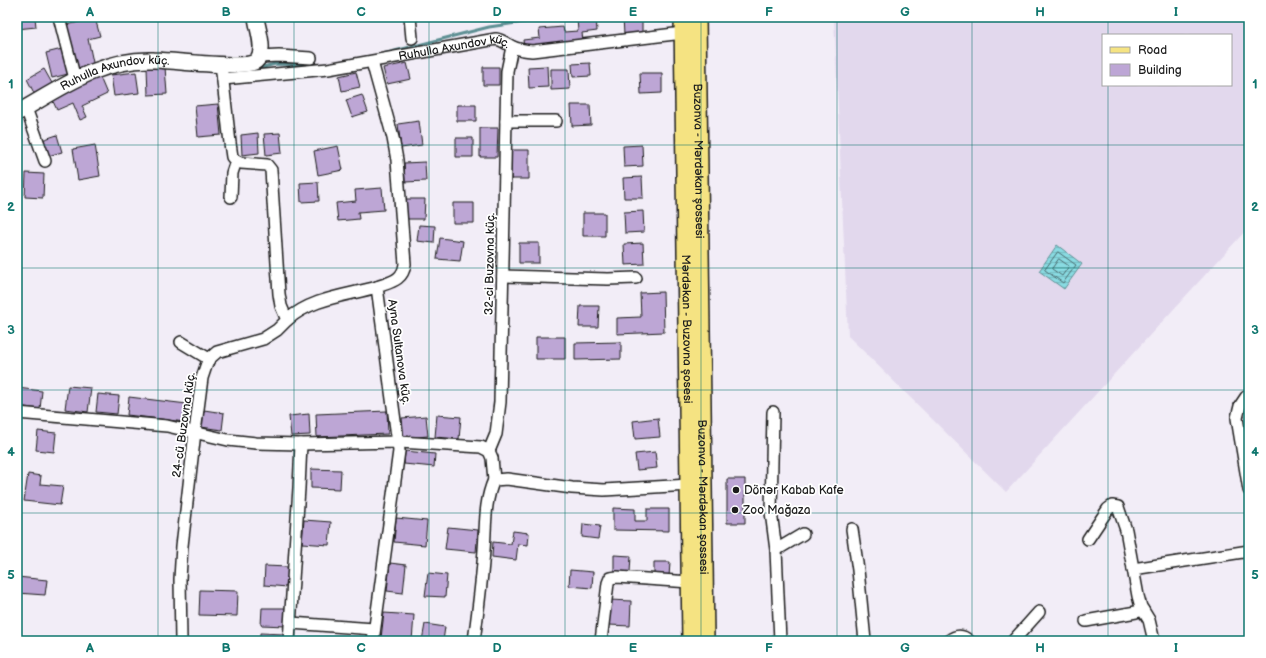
<svg xmlns="http://www.w3.org/2000/svg" width="1266" height="658" viewBox="0 0 1266 658" font-family="'Balsamiq Sans',sans-serif">
  <defs>
    <pattern id="water-rules" width="6" height="5" patternUnits="userSpaceOnUse"><rect width="6" height="5" fill="#89dbe2"/><path d="M0 2.5h6" fill="none" stroke="#76bbc1"/></pattern>
  </defs>
  <rect width="100%" height="100%" fill="#f2edf7"/>
  <filter id="ink" filterUnits="userSpaceOnUse"><feTurbulence type="fractalNoise" baseFrequency=".025" numOctaves="2"/><feDisplacementMap in="SourceGraphic" scale="8" xChannelSelector="R" yChannelSelector="G"/><feConvolveMatrix kernelMatrix="1 2 1 2 8 2 1 2 1" color-interpolation-filters="sRGB"/></filter>
  <g filter="url(#ink)">
    <path fill="#e2d8ed" fill-rule="evenodd" d="M834 17H1249V227L1006 492 848 336ZM1103 35H1231V85H1103Z"/>
    <path fill="url(#water-rules)" stroke="#5d8f93" d="M1057 245 1082 264 1064 289 1039 271Z"/>
    <g fill="none" stroke-linecap="round" stroke-linejoin="round">
      <path stroke="#48686b" stroke-width="1" d="M1058 252 1076 265 1063 283 1045 270Z
        M1059 259 1069 266 1062 276 1052 269Z"/>
      <path stroke="#5d8f93" stroke-width="3" d="M383 54 489 27 557 17
        M252 70 275 64 318 65"/>
    </g>
    <path fill="#bda6d5" stroke="#1c1c1c" d="M17 17H35L36 27 17 29Z
      M596 17 597 31 582 33 583 41 524 47 523 40 540 38 539 29 563 27 564 32 578 31 577 19Z
      M623 17H642V34L624 35Z
      M95 18 100 36 88 39 94 67 78 70 67 25Z
      M62 49 68 74 52 78 46 53Z
      M407 63 411 79 387 84 383 68Z
      M590 63 591 76 573 77 572 64Z
      M547 66 548 87 529 88 528 67Z
      M165 67 167 94 148 95 147 68Z
      M483 67H499V85H483Z
      M44 69 53 85 35 95 27 79Z
      M551 69H569L570 89 551 90Z
      M136 72 139 93 114 96 111 75Z
      M356 72 360 87 342 91 339 76Z
      M640 73H662V93L641 94Z
      M99 75 107 94 82 106 87 117 80 120 73 103 57 110 51 97Z
      M362 95 368 112 352 117 346 100Z
      M218 104 221 135 198 137 195 106Z
      M457 105H476V121H457Z
      M571 105H590L591 125 572 126Z
      M419 121 422 145 401 148 398 124Z
      M480 128H498L497 157H480Z
      M258 133 259 153 242 155 241 135Z
      M280 133 282 153 266 155 264 134Z
      M57 135 62 152 48 156 42 140Z
      M456 138H473V157H456Z
      M95 145 100 176 78 180 73 149Z
      M642 145 643 166 624 167 623 146Z
      M338 146 343 170 318 175 314 151Z
      M511 150H529V179H511Z
      M425 162 426 181 405 182 404 163Z
      M26 173 44 174 43 198 25 197Z
      M642 177 643 198H624L623 178Z
      M318 182 319 201 301 202 300 183Z
      M382 188 384 210 358 212 359 219 338 221 336 203 356 201 355 190Z
      M406 199H425L424 219H406Z
      M453 203H474V223H453Z
      M643 211 644 232 625 233 624 212Z
      M583 213H605V236H583Z
      M419 225 435 226 434 243 417 241Z
      M440 238 463 241 460 261 437 259Z
      M519 243H539V263H519Z
      M643 243 644 264 625 265 624 244Z
      M663 292 664 332 617 334V318L641 317 640 293Z
      M580 306H599L598 327H579Z
      M536 337H565V359H536Z
      M621 342V359L575 360V343Z
      M68 386 91 388 88 412 65 409Z
      M17 388 42 391 40 409 17 406Z
      M98 394 119 396 117 414 96 412Z
      M129 397 187 404 185 422 127 415Z
      M204 410 224 413 222 430 201 427Z
      M387 411 388 434 317 437 316 414Z
      M309 414 310 435 291 436 289 416Z
      M437 415 461 417 459 439 435 437Z
      M426 416 428 436 404 438 402 418Z
      M658 418 660 437 635 439 633 421Z
      M38 431 56 433 54 452 36 450Z
      M405 451 435 454 434 467 404 464Z
      M655 452 657 468 637 470 635 454Z
      M311 469 341 470 340 489 311 488Z
      M28 474 41 476 40 484 63 486 60 505 24 501Z
      M727 479H745V523H727Z
      M613 508 635 509V521H647V509H669V531L613 530Z
      M396 518 427 521 425 545 394 542Z
      M304 520 331 522 329 545 302 543Z
      M583 524 600 526 598 539 582 537Z
      M448 527 478 530 476 552 445 549Z
      M513 531 529 533 528 545 518 544 516 560 492 557 493 542 511 544Z
      M614 555 631 556 630 572 614 571Z
      M654 562H670L669 577 654 576Z
      M390 563 406 565 403 593 387 591Z
      M265 566 288 567 287 587 264 585Z
      M570 570 593 572 592 588 569 586Z
      M428 573 447 575 445 597 425 596Z
      M17 577 47 580 45 595 17 593Z
      M200 590 238 591 237 616 199 615Z
      M610 600 631 601 630 626 609 625Z
      M262 608H286V626L261 625Z
      M384 613 414 615 412 641 381 638Z
      M425 624 445 627 443 641H422Z
      M260 633 284 634V641H260Z
      M576 638 592 641H575Z"/>
    <g fill="none" stroke-linecap="round" stroke-linejoin="round">
      <g stroke="#1c1c1c" stroke-width="14">
        <g id="street">
          <path d="M59 17 75 79"/>
          <path d="M410 17 412 38"/>
          <path d="M259 57 279 56 311 58"/>
          <path d="M372 62 393 138 397 160 405 264C403 281 390 282 377 287L399 451 373 641"/>
          <path id="s1" d="M223 79 328 69 496 39C503 40 506 44 513 47 519 50 525 50 532 51L683 33"/>
          <path d="M26 108 45 161"/>
          <path d="M506 121H556"/>
          <path d="M231 197 232 173 236 161"/>
          <path d="M503 276 608 279 636 278"/>
          <path d="M287 320C312 298 345 296 377 287"/>
          <path d="M181 342 209 359"/>
          <path d="M1246 397 1240 406 1237 418 1249 490"/>
          <path d="M773 412 771 512 776 550 780 641"/>
          <path d="M17 413 167 426 228 440 256 443 301 444 399 442 481 447 489 451"/>
          <path d="M494 480 492 458 489 451 496 434 500 402 507 71 512 47"/>
          <path d="M852 529 858 570 865 641"/>
          <path d="M1088 539 1108 509 1112 506 1118 507 1126 530 1138 596 1141 607 1149 620 1154 641"/>
          <path d="M776 550 803 534"/>
          <path d="M1133 569 1249 551"/>
          <path d="M1086 621 1136 612 1143 610"/>
          <path d="M291 623 374 629"/>
          <path d="M181 641 180 579 182 546 195 432 202 378 206 366 209 359 217 352 263 339 277 330 287 320 281 306 279 294 271 170 267 165 241 163 236 161 232 157 230 143 221 64"/>
          <path d="M289 641 299 488 301 444"/>
          <path d="M474 641C478 611 482 580 484 550 486 526 484 502 494 480L507 479 572 488 604 490 689 485"/>
          <path d="M601 641 608 583 610 578 617 577 690 582"/>
          <path d="M948 641C956 635 962 634 969 641"/>
          <path d="M1013 641 1039 612"/>
        </g>
      </g>
      <g stroke="#1c1c1c" stroke-width="18">
        <g id="secondary">
          <path id="s2" d="M17 113C61 88 101 58 154 60 171 60 246 70 256 61 267 51 257 29 256 17"/>
        </g>
      </g>
      <g stroke="#1c1c1c" stroke-width="20">
        <g id="primary">
          <path id="s3" d="M683 17 691 641"/>
          <path id="s4" d="M697 17 705 641"/>
        </g>
      </g>
      <use href="#street" stroke="#fff" stroke-width="11"/>
      <use href="#secondary" stroke="#fff" stroke-width="15"/>
      <use href="#primary" stroke="#f5e382" stroke-width="17"/>
    </g>
  </g>
  <path fill="none" stroke="#0f766e" stroke-width="1" stroke-opacity="0.55" d="M158 17V641M294 17V641M429 17V641M565 17V641M701 17V641M837 17V641M972 17V641M1108 17V35M1108 85V641M17 145H1249M17 268H1249M17 390H1249M17 513H1249"/>
  <g fill="#1c1c1c" stroke="#fff" stroke-width="1.5">
    <circle cx="736" cy="490" r="4"/>
    <circle cx="735" cy="510" r="4"/>
  </g>
  <g text-anchor="middle" dominant-baseline="central" stroke-width="3.5" stroke-linejoin="round" paint-order="stroke">
    <g font-size="12" fill="#1c1c1c" stroke="#fff">
      <text stroke="none"><textPath href="#s1" startOffset="234">Ruhulla Axundov küç.</textPath></text>
      <text stroke="none"><textPath href="#s2" startOffset="108">Ruhulla Axundov küç.</textPath></text>
      <text stroke="none"><textPath href="#s4" startOffset="144">Buzonva - Mərdəkan şossesi</textPath></text>
      <text transform="translate(490 264) rotate(-89)">32-ci Buzovna küç.</text>
      <text stroke="none"><textPath href="#s3" startOffset="312">Mərdəkan - Buzovna şosesi</textPath></text>
      <text transform="translate(399 352) rotate(82)">Ayna Sultanova küç.</text>
      <text transform="translate(184 425) rotate(-82)">24-cü Buzovna küç.</text>
      <text stroke="none"><textPath href="#s4" startOffset="480">Buzonva - Mərdəkan şossesi</textPath></text>
    </g>
    <g font-size="12" fill="#1c1c1c" stroke="#fff" text-anchor="start">
      <text x="744" y="490">Dönər Kabab Kafe</text>
      <text x="743" y="510">Zoo Mağaza</text>
    </g>
  </g>
  <rect width="1266" height="658" fill="none" stroke="#fff" stroke-width="44"/>
  <rect x="1102" y="34" width="130" height="52" fill="#ffffff" stroke="#a4a4a4"/>
  <rect x="1110" y="47" width="20" height="6" fill="#f5e382" stroke="#a4a4a4"/>
  <text x="1138" y="54" font-size="12" fill="#1c1c1c">Road</text>
  <rect x="1110" y="64" width="20" height="12" fill="#bda6d5" stroke="#a4a4a4"/>
  <text x="1138" y="74" font-size="12" fill="#1c1c1c">Building</text>
  <rect x="22" y="22" width="1222" height="614" fill="none" stroke="#0f766e" stroke-width="1.5"/>
  <g font-size="13" text-anchor="middle" font-weight="bold" fill="#0f766e">
    <text x="90" y="16">A</text>
    <text x="226" y="16">B</text>
    <text x="361" y="16">C</text>
    <text x="497" y="16">D</text>
    <text x="633" y="16">E</text>
    <text x="769" y="16">F</text>
    <text x="905" y="16">G</text>
    <text x="1040" y="16">H</text>
    <text x="1176" y="16">I</text>
    <text x="11" y="88">1</text>
    <text x="1255" y="88">1</text>
    <text x="11" y="211">2</text>
    <text x="1255" y="211">2</text>
    <text x="11" y="334">3</text>
    <text x="1255" y="334">3</text>
    <text x="11" y="456">4</text>
    <text x="1255" y="456">4</text>
    <text x="11" y="579">5</text>
    <text x="1255" y="579">5</text>
    <text x="90" y="652">A</text>
    <text x="226" y="652">B</text>
    <text x="361" y="652">C</text>
    <text x="497" y="652">D</text>
    <text x="633" y="652">E</text>
    <text x="769" y="652">F</text>
    <text x="905" y="652">G</text>
    <text x="1040" y="652">H</text>
    <text x="1176" y="652">I</text>
  </g>
</svg>
